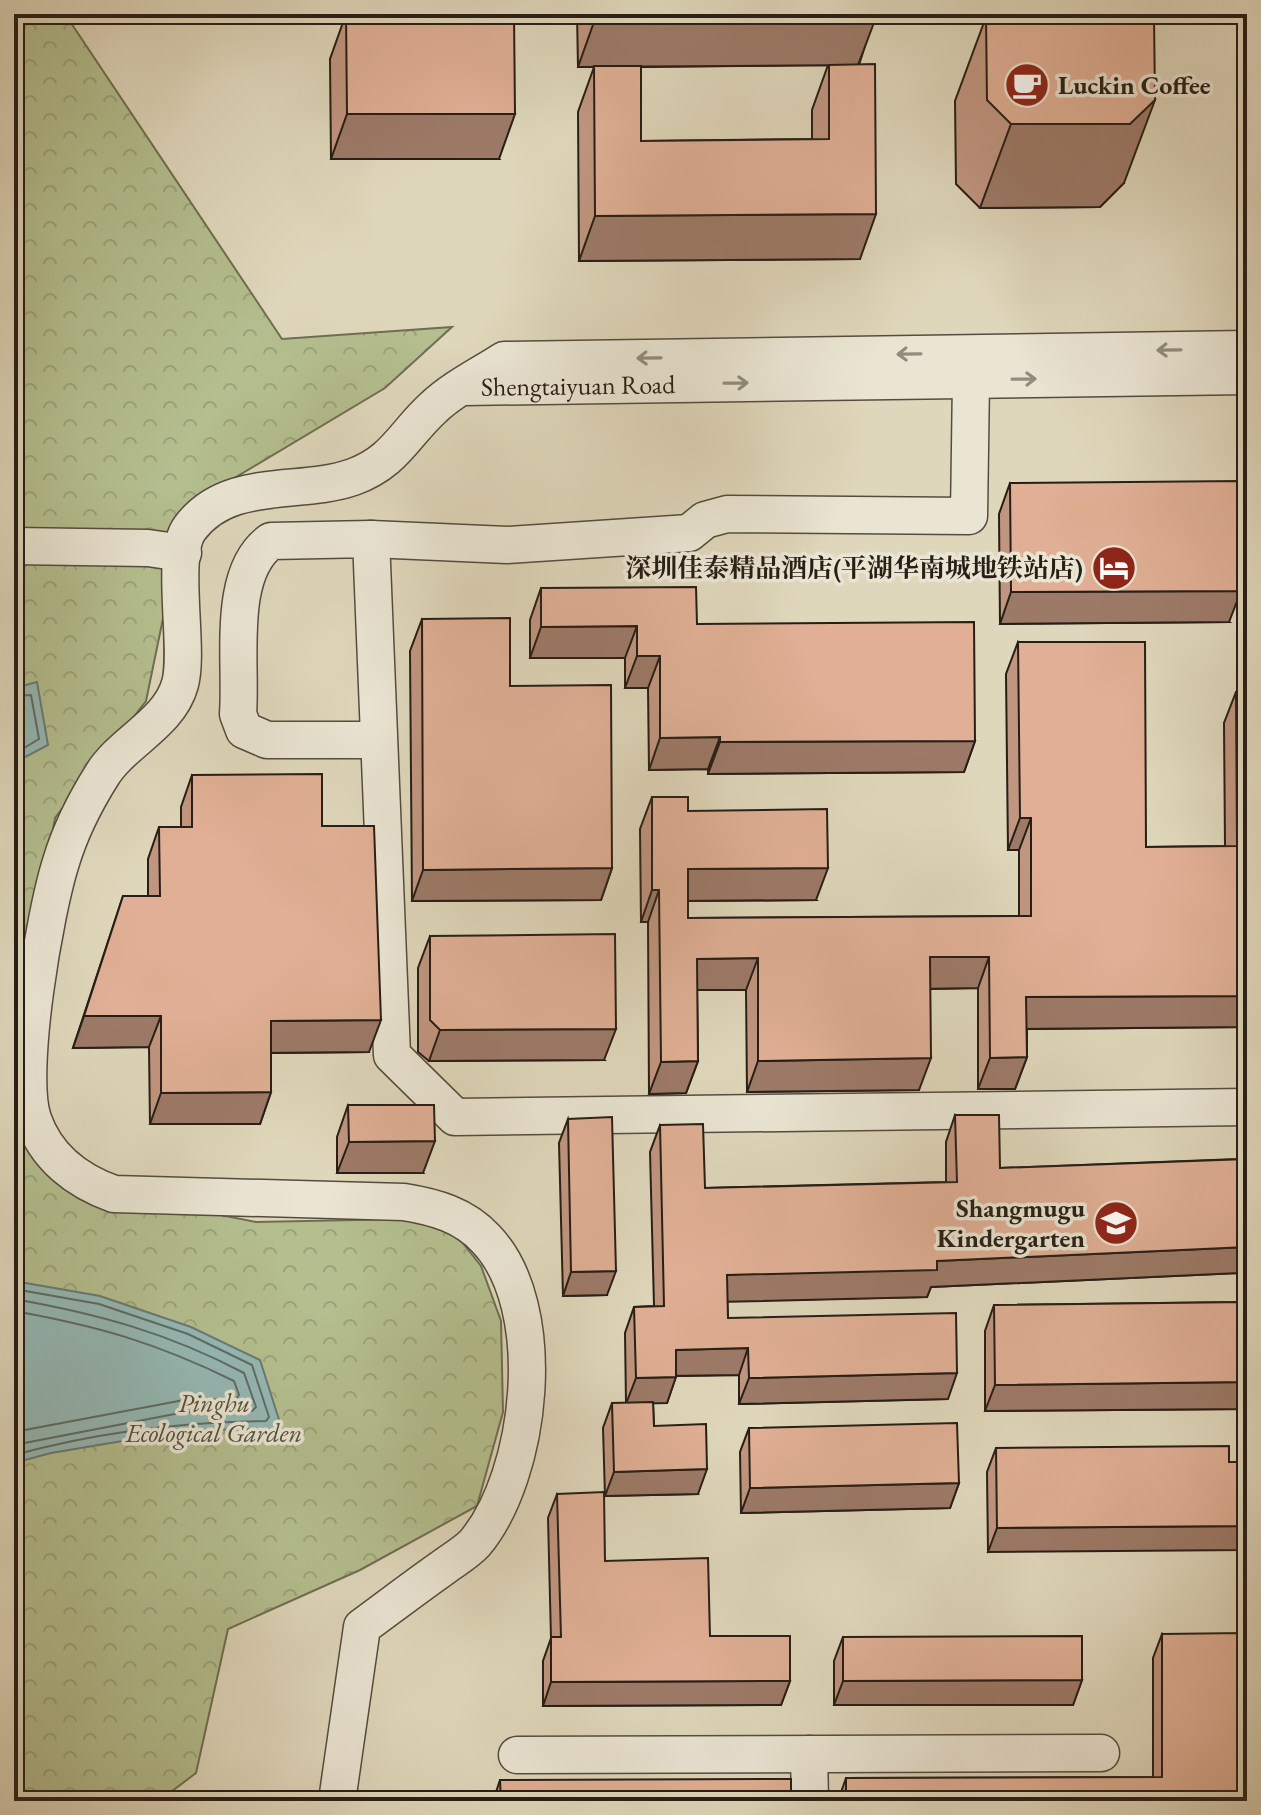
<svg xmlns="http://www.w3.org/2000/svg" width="1261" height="1815" viewBox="0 0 1261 1815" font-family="'EB Garamond','Noto Serif SC',serif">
  <defs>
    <pattern id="park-crowns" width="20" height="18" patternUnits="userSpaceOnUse" patternTransform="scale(2)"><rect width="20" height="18" fill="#b4be8e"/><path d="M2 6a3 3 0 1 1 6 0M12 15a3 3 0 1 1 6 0" fill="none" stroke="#9ba37a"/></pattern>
  </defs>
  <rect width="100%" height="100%" fill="#dfd7bb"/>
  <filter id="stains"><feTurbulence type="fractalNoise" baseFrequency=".0025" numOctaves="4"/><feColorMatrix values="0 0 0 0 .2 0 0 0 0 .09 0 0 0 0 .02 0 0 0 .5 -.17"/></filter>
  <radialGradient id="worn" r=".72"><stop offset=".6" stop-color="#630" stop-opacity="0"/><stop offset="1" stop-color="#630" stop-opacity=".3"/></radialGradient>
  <path fill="url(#park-crowns)" stroke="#6e6e52" stroke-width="2" d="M14 14H65L282 339 452 327 385 388 186 507 146 701 55 818 14 1055Z
    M14 1109 60 1183 256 1222 405 1219 454 1232 481 1266 501 1321 503 1412 477 1506 360 1570 228 1629 196 1773 159 1801H14Z"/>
  <path fill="#94b8b4" stroke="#687a75" stroke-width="2" d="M37 682 48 745 14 763V688Z
    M14 1281 100 1296 191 1327 260 1360 282 1429 188 1430 51 1453 14 1463Z"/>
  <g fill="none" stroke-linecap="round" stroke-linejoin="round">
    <path stroke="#5e6b65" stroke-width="2" d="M14 696 31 695 39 739 14 754
      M14 1289 99 1304 188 1334 252 1365 269 1417 266 1421C179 1422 97 1432 14 1455
      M14 1299C99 1314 168 1333 244 1373L256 1407 252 1411 185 1412 14 1445
      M14 1311C98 1326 157 1343 234 1381L239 1395 236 1399 184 1400 14 1432"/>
    <g stroke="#554c3f" stroke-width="39">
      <g id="minor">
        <path id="s1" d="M464 387 1247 376"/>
        <path d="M371 539 507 545 689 533 705 520 727 514 969 516 971 380"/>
        <path d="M14 546 148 548 183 553"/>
        <path d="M378 740H267L244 730 238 714C242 662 226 573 271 541L371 539 392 1055 455 1117 1247 1107"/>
        <path d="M809 1754 810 1801"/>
        <path d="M517 1755 1101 1753"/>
        <path d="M337 1801 362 1627C388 1608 414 1588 441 1569 451 1561 466 1553 475 1543 532 1475 551 1307 486 1239 464 1215 435 1207 404 1202L114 1194C77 1181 46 1157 33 1119 17 1073 45 912 61 862 70 832 85 802 102 775 122 742 169 724 180 684 190 649 169 555 190 528 229 476 300 496 353 477 395 462 404 434 434 407 454 388 481 375 504 360L1247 349"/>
      </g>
    </g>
    <use href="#minor" stroke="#eae5d3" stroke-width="36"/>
  </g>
  <path fill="#c19680" stroke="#271e16" stroke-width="2" fill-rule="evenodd" d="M346 14 499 159H331L330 59Z
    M577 14H875L859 65 860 259 579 261 578 112 594 67H578ZM828 65 812 110V139L641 141V67Z
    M986 17 1124 183 1100 207 980 208 956 184 955 101Z
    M1010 483 1229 622 1000 624 999 514Z
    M541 588 697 624 975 741 964 772 708 774V769L649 770 648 688H625V658H530V620Z
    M422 619 510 686 612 868 601 900 412 901 410 651Z
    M1018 642 1146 847 1225 846 1224 723 1236 692 1247 691V904H1243V914H1247V1027L1027 1029V1057L1015 1089H978V988L930 989 919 1090 747 1092 746 990H697L698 1061 686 1093 649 1094 648 922H641L640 829 652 797 688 811 816 900 688 901V918L1019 916V850H1008L1006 674Z
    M192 775 322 826 369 1052 271 1053V1092L260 1124H150L149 1047 73 1048 123 896H148V859L159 827H181V807Z
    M430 936 604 1060 429 1061 418 1052V968Z
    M348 1105 423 1173H337V1137Z
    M955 1115 1000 1168 1238 1159V1142L1247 1117V1409L985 1411V1331L994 1305 1239 1302V1273L931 1287 927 1297 727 1301 728 1318 948 1399 739 1404V1375L676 1376 667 1403H653L654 1426 698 1494 605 1496 603 1428 612 1403H626L625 1333 634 1307 654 1306 650 1152 660 1125 705 1188 946 1182V1142Z
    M568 1119 607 1295 563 1296 559 1143Z
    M749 1428 959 1483 950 1508 741 1513 740 1452Z
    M996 1448 1229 1462 988 1552 987 1472Z
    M557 1494 605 1561 710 1636 790 1681 781 1705 543 1706V1661L551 1638 548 1518Z
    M1162 1634 1244 1801H838L846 1778 1153 1777V1658Z
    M843 1637 1082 1680 1073 1705H834V1661Z
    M500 1780 791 1801H493Z"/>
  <path fill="#9d7a68" stroke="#271e16" stroke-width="2" d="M875 20 858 65 578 67 594 22Z
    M1155 100 1124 183 1100 207 980 208 1011 124Z
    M347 114H515L499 159H331Z
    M876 214 860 259 579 261 595 216Z
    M1241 591 1229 622 1000 624 1011 592Z
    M637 626 625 658H530L541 627Z
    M637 656H660L648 688H625Z
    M720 737 708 769 649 770 660 738Z
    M975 741 964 772 708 774 720 742Z
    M1020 818H1031L1019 850H1008Z
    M612 868 601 900 412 901 423 870Z
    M828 868 816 900 676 901 688 869Z
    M1243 873H1247V904L1231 905Z
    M652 890H659L648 922H641Z
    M930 957H989L978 988 918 989Z
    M758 958 746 990H685L697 959Z
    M1247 996V1027L1015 1029 1026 997Z
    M84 1016H161L149 1047 73 1048Z
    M381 1020 369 1052 259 1053 271 1021Z
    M616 1029 604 1060 429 1061 440 1030Z
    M1027 1057 1015 1089H978L990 1058Z
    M931 1058 919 1090 747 1092 758 1061Z
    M698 1061 686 1093 649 1094 661 1062Z
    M271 1092 260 1124H150L161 1093Z
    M435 1141 423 1173H337L349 1142Z
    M1247 1247V1251L1239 1273 931 1287 927 1297 717 1302 727 1275 937 1261Z
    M616 1271 607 1295 563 1296 571 1272Z
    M748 1348 739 1375 666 1376 676 1350Z
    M957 1373 948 1399 739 1404 749 1378Z
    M676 1377 667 1403 626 1404 636 1378Z
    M1247 1382V1409L985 1411 995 1385Z
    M707 1469 698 1494 605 1496 614 1472Z
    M959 1483 950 1508 741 1513 750 1488Z
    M1247 1526V1550L988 1552 997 1528Z
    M1082 1680 1073 1705H834L843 1681Z
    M790 1681 781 1705 543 1706 551 1682Z"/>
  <path fill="#e0af95" stroke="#271e16" stroke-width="2" d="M346 14H514L515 114H347Z
    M594 14H875V20L594 22Z
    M989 14H1152L1154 16 1155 100 1130 124H1011L987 100 986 17Z
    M875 64 876 214 595 216 594 66H641V141L829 139V65Z
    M1240 481 1241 591 1011 592 1010 483Z
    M696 587 697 624 974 622 975 741 720 742V737L660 738V656H637V626L541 627V588Z
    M510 618V686L611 685 612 868 423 870 422 619Z
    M1018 642H1145L1146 847 1237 846 1236 692 1247 691V873H1243V914H1247V996L1026 997 1027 1057 990 1058 989 957H930L931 1058 758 1061V958L697 959 698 1061 661 1062 659 890H652V797H688V811L827 809 828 868 688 869V918L1031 916V818H1020Z
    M322 774V826H374L381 1020 271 1021V1092L161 1093V1016H84L123 896H160L159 827H192V775Z
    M615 934 616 1029 440 1030 430 1020V936Z
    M348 1105H434L435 1141 349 1142Z
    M955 1115H999L1000 1168 1247 1159V1247L937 1261V1270L727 1275 728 1318 956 1313 957 1373 749 1378 748 1348 676 1350V1377L636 1378 634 1307 664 1306 660 1125 703 1124 705 1188 957 1182Z
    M612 1117 616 1271 571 1272 568 1119Z
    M1247 1302V1382L995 1385 994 1305Z
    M653 1402 654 1426 706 1424 707 1469 614 1472 612 1403Z
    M957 1423 959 1483 750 1488 749 1428Z
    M1229 1446V1462H1247V1526L997 1528 996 1448Z
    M604 1492 605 1561 708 1558 710 1636H790V1681L551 1682V1637H561L557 1494Z
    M1244 1633V1801H846V1778L1162 1777V1634Z
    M1082 1636V1680L843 1681V1637Z
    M791 1779V1801H501L500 1780Z"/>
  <defs><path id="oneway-shaft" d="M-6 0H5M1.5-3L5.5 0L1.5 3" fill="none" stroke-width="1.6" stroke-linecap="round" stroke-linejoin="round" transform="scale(2)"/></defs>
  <g stroke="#928b7e">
    <use href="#oneway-shaft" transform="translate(1169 350) rotate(179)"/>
    <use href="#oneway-shaft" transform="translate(909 354) rotate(179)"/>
    <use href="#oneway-shaft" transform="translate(649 358) rotate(179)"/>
    <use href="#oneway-shaft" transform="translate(1024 379) rotate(-1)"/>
    <use href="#oneway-shaft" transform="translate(736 383) rotate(-1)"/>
  </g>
  <defs>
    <g id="cafe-disc" transform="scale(2.3)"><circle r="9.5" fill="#8f2418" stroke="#eae5d3"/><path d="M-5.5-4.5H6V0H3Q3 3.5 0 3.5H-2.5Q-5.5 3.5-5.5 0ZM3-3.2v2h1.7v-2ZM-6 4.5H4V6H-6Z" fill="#fff"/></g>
    <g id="hotel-disc" transform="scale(2.3)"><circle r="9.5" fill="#8f2418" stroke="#eae5d3"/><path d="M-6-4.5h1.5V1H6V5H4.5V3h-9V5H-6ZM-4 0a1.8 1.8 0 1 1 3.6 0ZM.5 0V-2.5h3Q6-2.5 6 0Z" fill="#fff"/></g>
    <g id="school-disc" transform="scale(2.3)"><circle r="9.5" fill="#8f2418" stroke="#eae5d3"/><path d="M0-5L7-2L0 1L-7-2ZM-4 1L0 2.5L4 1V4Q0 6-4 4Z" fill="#fff"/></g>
  </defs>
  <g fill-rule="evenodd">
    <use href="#cafe-disc" x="1027" y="85"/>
    <use href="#hotel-disc" x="1114" y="568"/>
    <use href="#school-disc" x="1116" y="1223"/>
  </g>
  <g text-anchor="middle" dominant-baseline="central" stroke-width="7" stroke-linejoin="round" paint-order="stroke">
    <g font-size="26" font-weight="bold" fill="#271e16" stroke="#eae5d3" text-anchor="end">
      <text x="1058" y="85" text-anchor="start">Luckin Coffee</text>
      <text x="1083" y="568">深圳佳泰精品酒店(平湖华南城地铁站店)</text>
      <text x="1085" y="1208">Shangmugu<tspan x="1085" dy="30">Kindergarten</tspan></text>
    </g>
    <g font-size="26" fill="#271e16" stroke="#eae5d3">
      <text stroke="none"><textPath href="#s1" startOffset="114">Shengtaiyuan Road</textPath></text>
    </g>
    <g font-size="26" font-style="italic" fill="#514e3a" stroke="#eae5d3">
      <text x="214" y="1403">Pinghu<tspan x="214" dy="30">Ecological Garden</tspan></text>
    </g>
  </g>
  <rect width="1261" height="1815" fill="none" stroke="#dfd7bb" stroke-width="48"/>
  <rect x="16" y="16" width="1229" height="1783" fill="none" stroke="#271e16" stroke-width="4"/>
  <rect x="24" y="24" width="1213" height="1767" fill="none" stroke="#271e16" stroke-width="2"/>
  <rect width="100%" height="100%" filter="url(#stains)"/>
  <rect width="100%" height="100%" fill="url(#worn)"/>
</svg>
